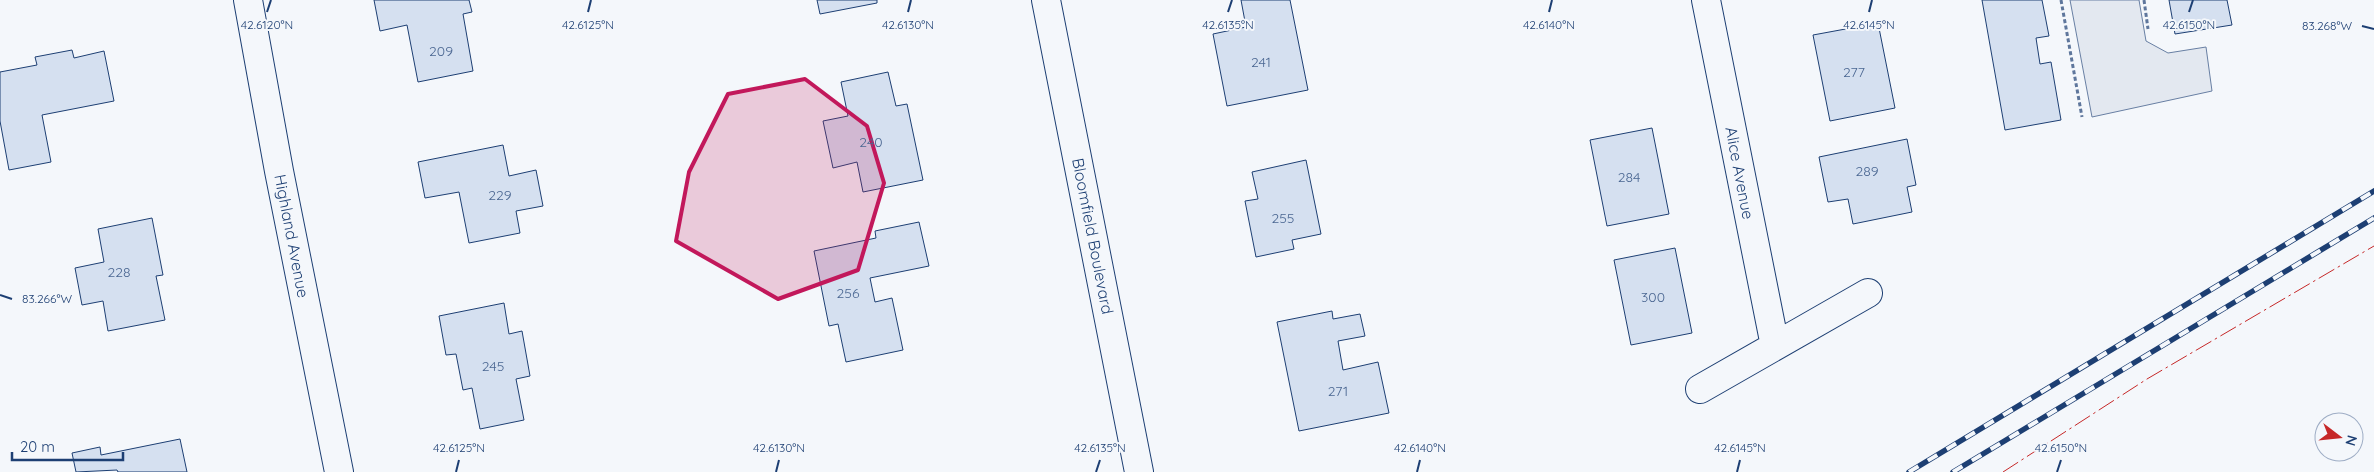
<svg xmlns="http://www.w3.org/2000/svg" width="2374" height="472" viewBox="0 0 2374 472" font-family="Quicksand,sans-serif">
  <rect width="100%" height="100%" fill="#f4f7fb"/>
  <path fill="#e3e8f0" stroke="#687fa3" d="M2070 0H2139L2146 41 2168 53 2206 47 2212 91 2092 117Z"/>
  <path fill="#d5e0f0" stroke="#1d3f73" d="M374 0H469L472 12 463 14 473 71 418 82 407 25 380 31Z
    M817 0H877V3L820 14Z
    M1241 0H1290L1308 90 1227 106 1213 34 1246 27Z
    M1982 0H2042L2049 36 2036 38 2040 64 2051 62 2061 120 2005 130Z
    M2169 0H2227L2232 25 2175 34Z
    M1878 23 1895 108 1830 121 1813 35Z
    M72 50 74 58 104 51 114 101 42 115 51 162 9 170 0 121V72L37 65 35 57Z
    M888 72 896 106 907 104 923 180 863 192 857 162 833 168 823 121 848 116 841 82Z
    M1652 128 1669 214 1607 226 1590 140Z
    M1907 139 1916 185 1907 187 1912 212 1853 224 1848 199 1828 202 1819 157Z
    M503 145 509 176 536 170 543 206 516 211 520 233 469 243 459 192 425 198 418 162Z
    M1306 160 1321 234 1292 240 1294 249 1256 257 1245 201 1258 199 1252 172Z
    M152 218 163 275 156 276 165 320 108 331 103 301 82 305 75 268 104 262 98 229Z
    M919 222 929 266 870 278 875 302 892 298 903 350 846 362 838 324 829 326 814 251 876 238 875 231Z
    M1675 248 1692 333 1631 345 1614 260Z
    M504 303 509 334 522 331 530 376 516 379 524 420 480 429 472 388 463 390 456 354 446 355 439 316Z
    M1332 311 1333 319 1360 314 1365 336 1338 341 1343 370 1378 362 1389 413 1299 431 1277 322Z
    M180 439 187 472H118L117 470 76 472 72 453 100 447 101 455Z"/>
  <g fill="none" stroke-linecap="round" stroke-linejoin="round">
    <g stroke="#1d3f73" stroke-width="30">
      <path id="minor" d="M248 0 279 171 339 472
        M1046 0 1139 472
        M1706 0 1775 346
        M1700 389 1868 293"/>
    </g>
    <path stroke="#5e769c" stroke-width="3" stroke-dasharray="4 2.5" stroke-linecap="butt" d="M2061 0 2082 117
      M2144 0 2148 29"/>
    <use href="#minor" stroke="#f4f7fb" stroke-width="28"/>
    <g stroke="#1d3f73" stroke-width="5.5">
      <path id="rail" d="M1909 472 2374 191
        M1953 472 2374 218"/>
    </g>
    <use href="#rail" stroke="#f4f7fb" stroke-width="4" stroke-dasharray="11" stroke-linecap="butt"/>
    <path stroke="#c62828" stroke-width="1" stroke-dasharray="18 4 2.5 4" stroke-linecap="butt" d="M2003 472 2147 379 2374 246"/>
  </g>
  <path fill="#c2185b" fill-opacity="0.2" stroke="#c2185b" stroke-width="4" stroke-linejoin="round" d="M805 79 867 126 884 183 858 270 778 299 676 241 689 172 728 94Z"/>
  <path fill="none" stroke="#1d3f73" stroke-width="2" d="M267 12 271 0M588 12 591 0M908 12 911 0M1228 12 1232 0M1549 12 1552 0M1869 12 1872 0M2189 12 2193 0M2362 26 2374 29M0 295 12 299M456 472 459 460M776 472 779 460M1096 472 1100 460M1417 472 1420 460M1737 472 1740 460M2057 472 2061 460"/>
  <g text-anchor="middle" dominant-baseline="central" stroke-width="4" stroke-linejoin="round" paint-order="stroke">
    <g font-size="14" fill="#4b6792">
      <text x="441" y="51">209</text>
      <text x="1261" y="62">241</text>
      <text x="1854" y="72">277</text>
      <text x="871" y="142">240</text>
      <text x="1867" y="171">289</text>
      <text x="1629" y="177">284</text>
      <text x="500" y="195">229</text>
      <text x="1283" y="218">255</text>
      <text x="119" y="272">228</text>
      <text x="848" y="293">256</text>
      <text x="1653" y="297">300</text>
      <text x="493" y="366">245</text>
      <text x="1338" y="391">271</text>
    </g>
    <g font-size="16" fill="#1d3f73" stroke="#f4f7fb">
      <text transform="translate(1740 173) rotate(79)">Alice Avenue</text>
      <text transform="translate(292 236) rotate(79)">Highland Avenue</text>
      <text transform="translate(1093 236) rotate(79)">Bloomfield Boulevard</text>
    </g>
  </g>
  <g font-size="12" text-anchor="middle" fill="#1d3f73" stroke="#f4f7fb" stroke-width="4" stroke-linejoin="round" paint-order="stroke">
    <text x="267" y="29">42.6120°N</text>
    <text x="588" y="29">42.6125°N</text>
    <text x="908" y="29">42.6130°N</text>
    <text x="1228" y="29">42.6135°N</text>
    <text x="1549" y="29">42.6140°N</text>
    <text x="1869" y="29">42.6145°N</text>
    <text x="2189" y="29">42.6150°N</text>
    <text x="2327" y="30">83.268°W</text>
    <text x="47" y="303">83.266°W</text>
    <text x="459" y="452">42.6125°N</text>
    <text x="779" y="452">42.6130°N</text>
    <text x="1100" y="452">42.6135°N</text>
    <text x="1420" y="452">42.6140°N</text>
    <text x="1740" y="452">42.6145°N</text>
    <text x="2061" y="452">42.6150°N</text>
  </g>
  <g transform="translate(2339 437) rotate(106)"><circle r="24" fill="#f4f7fb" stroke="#9eadc5"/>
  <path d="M0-4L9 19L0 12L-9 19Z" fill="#c62828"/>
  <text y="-8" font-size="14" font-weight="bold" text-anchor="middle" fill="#1d3f73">N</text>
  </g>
  <path d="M12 452v8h111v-8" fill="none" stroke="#1d3f73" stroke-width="2.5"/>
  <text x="20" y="452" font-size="15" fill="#1d3f73" stroke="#f4f7fb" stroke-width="4" paint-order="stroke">20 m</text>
</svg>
